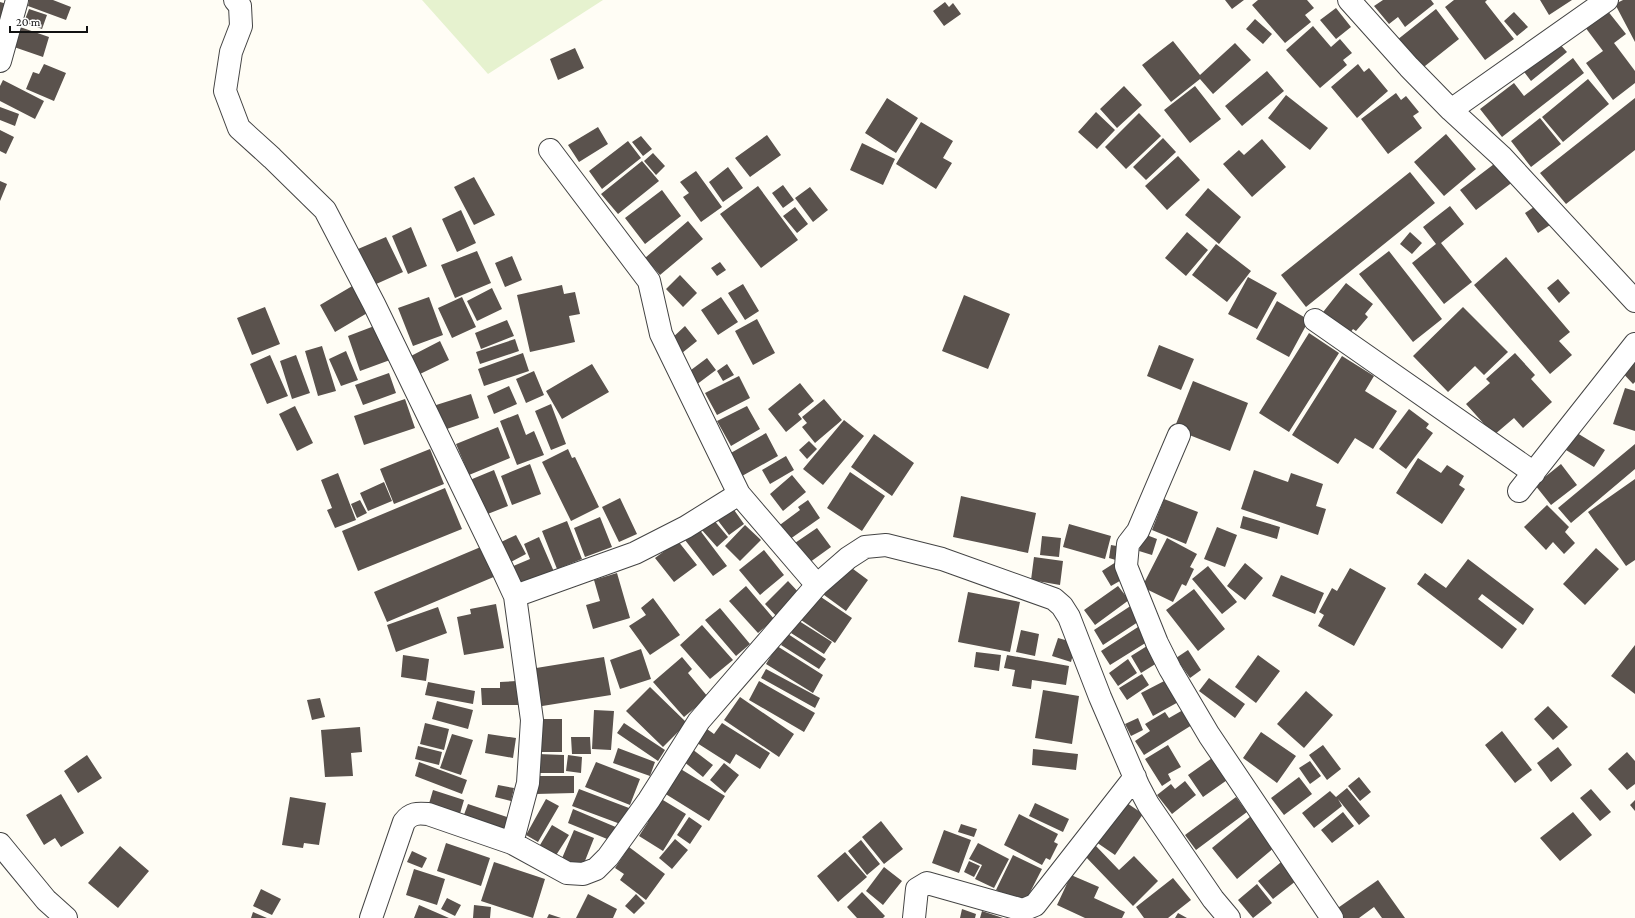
<svg xmlns="http://www.w3.org/2000/svg" width="1635" height="918" viewBox="0 0 1635 918" font-family="'Crimson Pro',serif">
  <rect width="100%" height="100%" fill="#fffdf5"/>
  <path fill="#e6f2cf" d="M422 0H603L488 74Z"/>
  <path fill="#5a524d" d="M29 0H53L71 7 66 20 28 6Z
    M1225 0H1244L1232 9Z
    M1258 0H1307L1314 8 1305 15 1311 22 1285 43 1252 5Z
    M1383 0H1431L1434 4 1405 27 1398 17 1389 24 1374 6Z
    M1454 0H1487L1485 2 1514 39 1485 60 1445 7Z
    M1540 0H1572L1549 15Z
    M1623 0H1635V42L1615 4Z
    M0 2 7 4 0 31Z
    M945 2 949 7 953 3 961 14 944 26 933 11Z
    M1336 8 1351 27 1336 39 1320 20Z
    M29 9 47 15 42 29 24 22Z
    M1436 9 1459 39 1420 70 1397 40Z
    M1607 10 1626 34 1614 43 1635 71V83L1613 100 1586 63 1603 51 1585 27Z
    M1514 12 1528 27 1517 36 1504 21Z
    M1255 19 1272 34 1263 44 1246 29Z
    M1313 26 1331 47 1340 39 1352 53 1343 60 1347 65 1320 88 1286 50Z
    M20 27 49 37 43 57 14 47Z
    M1173 41 1200 75 1235 43 1251 60 1213 94 1200 79 1171 102 1142 65Z
    M1557 41 1567 52 1531 81 1522 69Z
    M575 48 584 68 558 80 550 59Z
    M1573 58 1584 73 1502 137 1480 109 1514 83 1524 96Z
    M44 64 66 73 54 101 26 89 33 72 39 74Z
    M1358 64 1364 72 1369 68 1388 91 1357 118 1331 87Z
    M1267 71 1284 91 1242 126 1225 106Z
    M1588 79 1609 104 1563 142 1542 117Z
    M3 80 44 101 35 119 0 101V86Z
    M1124 86 1142 105 1117 128 1100 109Z
    M1195 86 1221 119 1190 143 1164 110Z
    M1396 93 1401 100 1406 96 1419 112 1413 116 1422 128 1388 154 1361 119Z
    M1286 95 1328 128 1310 150 1268 118Z
    M887 98 918 118 896 153 865 133Z
    M1635 98V150L1566 204 1540 173Z
    M0 107 19 114 15 126 0 120Z
    M1096 112 1115 130 1097 149 1078 132Z
    M1139 113 1161 136 1126 169 1105 147Z
    M1540 118 1561 144 1531 167 1511 141Z
    M921 122 953 141 943 158 952 163 936 189 896 164Z
    M598 127 608 144 579 162 568 145Z
    M0 130 14 137 6 154 0 151Z
    M1446 134 1476 169 1444 196 1414 162Z
    M767 135 781 155 750 177 735 158Z
    M641 136 652 149 643 156 632 142Z
    M1163 138 1176 152 1146 180 1133 167Z
    M1262 139 1286 167 1252 197 1223 164 1239 150 1244 155Z
    M628 141 641 158 602 189 589 171Z
    M862 143 895 159 883 185 850 170Z
    M653 153 665 166 656 175 644 161Z
    M1178 156 1200 180 1167 210 1145 186Z
    M642 161 659 181 618 214 601 194Z
    M1498 161 1514 181 1476 210 1460 190Z
    M728 167 743 188 723 202 709 182Z
    M696 171 722 207 701 222 683 197 689 193 680 182Z
    M1410 172 1435 203 1306 307 1281 275Z
    M474 177 495 215 474 225 454 187Z
    M0 181 7 184 0 201Z
    M783 185 794 200 783 208 772 193Z
    M758 186 798 240 761 268 720 214Z
    M810 187 828 210 813 222 795 198Z
    M1208 188 1241 217 1219 244 1185 215Z
    M662 190 681 216 645 244 625 218Z
    M1537 205 1550 225 1538 233 1525 213Z
    M1450 206 1464 224 1441 243 1472 282 1444 304 1412 263 1436 244 1423 227Z
    M795 207 808 224 797 233 783 216Z
    M461 210 476 243 457 252 442 219Z
    M688 221 703 239 660 275 645 258Z
    M411 227 427 266 408 274 392 236Z
    M1187 232 1208 250 1186 276 1165 258Z
    M1410 232 1422 243 1412 254 1400 244Z
    M386 237 403 272 374 285 358 249Z
    M1216 244 1251 271 1227 302 1192 275Z
    M477 251 491 283 455 298 441 265Z
    M1389 251 1442 319 1413 342 1359 274Z
    M512 256 522 280 505 287 495 263Z
    M1506 257 1570 332 1559 341 1572 355 1550 374 1474 285Z
    M720 262 726 270 717 276 711 268Z
    M680 275 697 293 683 307 666 289Z
    M1248 277 1277 293 1257 329 1228 314Z
    M1558 279 1570 293 1559 303 1547 288Z
    M1346 283 1373 304 1365 314 1368 317 1356 331 1353 329 1347 337 1320 316Z
    M743 284 759 311 745 320 728 293Z
    M354 285 369 312 335 332 320 305Z
    M562 285 564 294 575 292 580 314 569 316 575 342 530 352 517 295Z
    M492 288 502 309 477 321 467 301Z
    M964 295 1010 314 988 369 942 351Z
    M429 297 443 335 413 346 398 308Z
    M462 297 476 327 452 338 438 308Z
    M721 297 738 322 718 335 701 310Z
    M1277 301 1309 320 1289 357 1256 339Z
    M265 307 280 344 252 355 237 318Z
    M1463 307 1508 352 1484 375 1475 366 1448 392 1413 356Z
    M757 319 775 353 753 365 735 331Z
    M507 320 514 336 481 349 475 333Z
    M377 325 390 360 360 371 348 336Z
    M685 326 697 341 682 353 670 340Z
    M1309 333 1339 353 1289 432 1259 413Z
    M515 339 519 351 480 364 476 352Z
    M440 341 449 360 420 374 411 356Z
    M1159 345 1194 359 1181 390 1147 376Z
    M322 346 336 391 318 396 305 351Z
    M346 351 358 380 341 386 329 359Z
    M523 353 529 371 484 386 478 369Z
    M1515 353 1535 375 1531 379 1552 402 1523 428 1514 418 1494 435 1466 404 1490 383 1486 379Z
    M1635 353V382L1633 384 1619 369Z
    M270 355 288 396 267 404 250 364Z
    M296 355 310 393 292 399 280 361Z
    M1342 356 1374 376 1365 391 1397 411 1373 449 1355 438 1338 464 1292 435Z
    M707 358 716 370 696 385 687 373Z
    M592 364 609 392 562 419 546 391Z
    M727 364 734 375 723 381 717 371Z
    M534 371 544 395 526 403 516 379Z
    M389 373 396 393 363 405 355 385Z
    M739 376 750 398 717 415 705 393Z
    M1193 381 1248 403 1230 451 1174 429Z
    M800 383 814 401 798 414 802 419 786 432 768 409Z
    M509 386 517 404 494 414 487 396Z
    M1625 388 1635 391V431L1613 424Z
    M471 394 479 418 441 431 433 406Z
    M405 399 415 428 364 445 354 416Z
    M824 399 842 420 815 443 802 427 807 423 802 417Z
    M551 404 566 444 551 450 535 411Z
    M295 406 313 443 297 451 279 414Z
    M747 406 760 429 731 446 717 421Z
    M1409 409 1429 424 1426 428 1433 433 1406 469 1379 449Z
    M518 414 526 435 534 431 544 455 517 465 500 421Z
    M844 420 864 436 823 485 803 469Z
    M498 427 510 458 469 475 456 444Z
    M766 433 778 456 742 476 729 454Z
    M1577 433 1605 450 1594 467 1566 450Z
    M874 434 914 463 892 496 851 467Z
    M809 441 817 449 807 459 799 450Z
    M1635 444V469L1571 523 1558 508Z
    M430 449 444 484 394 504 380 469Z
    M568 449 572 458 575 457 599 507 571 521 542 462Z
    M786 456 794 470 770 484 762 470Z
    M1418 458 1441 473 1447 465 1464 476 1459 485 1465 489 1442 524 1396 493Z
    M530 464 541 494 512 505 501 476Z
    M1561 464 1577 485 1551 505 1535 485Z
    M494 470 508 506 480 517 465 482Z
    M1254 470 1288 482 1291 473 1323 484 1316 506 1326 509 1318 535 1241 509Z
    M850 472 885 496 862 531 827 508Z
    M338 473 356 520 335 528 327 510 332 508 321 480Z
    M792 475 806 492 783 511 770 494Z
    M1635 479V560L1626 566 1588 512Z
    M384 482 392 501 368 511 360 493Z
    M445 488 462 529 358 571 342 531Z
    M961 496 1036 513 1028 553 953 537Z
    M620 498 637 534 619 542 602 507Z
    M1164 499 1198 512 1186 544 1152 530Z
    M360 500 367 513 357 518 351 504Z
    M808 500 820 518 783 544 773 530 800 510 798 507Z
    M1547 505 1569 527 1565 532 1575 543 1564 554 1553 542 1546 550 1524 527Z
    M732 507 744 524 729 535 716 518Z
    M1243 516 1280 527 1277 539 1240 528Z
    M600 517 612 547 585 557 574 528Z
    M713 519 728 537 717 547 701 529Z
    M567 521 582 559 557 569 542 531Z
    M1069 524 1111 536 1105 559 1063 547Z
    M745 525 761 540 740 561 725 546Z
    M1217 527 1237 535 1225 567 1204 559Z
    M817 528 831 547 806 565 792 545Z
    M699 529 727 566 713 576 685 540Z
    M1144 534 1157 539 1152 555 1139 551Z
    M516 535 526 554 507 564 497 544Z
    M1042 536 1061 538 1059 557 1040 555Z
    M539 537 555 574 520 589 511 567 530 559 524 544Z
    M1167 538 1197 554 1190 567 1194 569 1186 586 1182 584 1173 602 1142 587Z
    M678 541 697 565 674 582 655 558Z
    M1111 545 1122 547 1119 561 1109 558Z
    M483 546 496 576 387 622 374 592Z
    M1596 548 1619 569 1585 605 1563 584Z
    M764 550 784 575 760 595 739 570Z
    M1034 557 1063 561 1060 585 1031 580Z
    M1468 559 1534 609 1523 625 1482 594 1478 599 1517 629 1502 649 1417 584 1425 573 1446 588Z
    M1116 562 1125 578 1111 586 1102 571Z
    M1245 563 1263 578 1245 600 1227 586Z
    M849 566 868 580 846 611 820 592Z
    M1208 566 1237 602 1222 614 1192 579Z
    M1350 568 1386 588 1354 646 1318 626 1324 615 1319 612 1332 588 1337 591Z
    M617 573 630 618 593 629 586 605 600 601 594 580Z
    M1281 575 1324 593 1315 614 1272 596Z
    M788 581 802 596 778 618 765 604Z
    M746 586 774 619 758 633 729 601Z
    M1118 586 1129 600 1095 625 1084 610Z
    M1194 589 1225 629 1198 651 1166 610Z
    M968 592 1020 602 1010 652 958 642Z
    M818 595 852 618 835 643 801 620Z
    M653 598 680 635 650 655 629 626 646 615 641 608Z
    M496 604 504 648 464 655 457 617 471 614 470 609Z
    M1132 605 1141 620 1103 645 1094 630Z
    M438 607 447 633 396 652 387 625Z
    M720 608 750 644 736 656 705 620Z
    M799 621 832 642 824 654 791 633Z
    M702 625 733 660 710 679 680 645Z
    M1138 627 1147 642 1110 665 1101 651Z
    M1021 630 1039 634 1035 656 1016 652Z
    M788 634 826 659 819 669 781 645Z
    M1058 638 1076 643 1071 662 1052 656Z
    M1635 645V694L1611 676Z
    M777 646 823 675 813 693 766 664Z
    M1147 646 1157 663 1141 673 1131 656Z
    M641 649 651 679 620 689 610 660Z
    M1188 650 1201 670 1190 678 1176 658Z
    M976 652 1001 655 999 671 974 667Z
    M403 655 429 659 426 681 401 677Z
    M1007 655 1069 666 1066 685 1032 680 1031 689 1012 686 1015 670 1004 668Z
    M1258 655 1280 671 1256 703 1235 687Z
    M604 657 611 695 536 707 530 669Z
    M682 657 692 669 688 673 708 697 684 717 653 682Z
    M1128 659 1137 673 1118 686 1109 673Z
    M766 669 820 698 815 708 761 678Z
    M1142 674 1149 685 1127 700 1119 688Z
    M1170 678 1182 700 1153 716 1141 693Z
    M1209 678 1245 704 1235 718 1199 691Z
    M517 681 518 705H482L481 688H500V682Z
    M759 681 815 713 804 732 749 700Z
    M428 682 475 691 473 704 425 695Z
    M650 687 687 723 663 747 626 711Z
    M1043 690 1079 696 1072 744 1035 738Z
    M1306 691 1333 715 1304 748 1277 724Z
    M740 697 794 734 779 757 724 720Z
    M320 698 325 717 312 720 307 700Z
    M437 701 473 710 468 729 432 719Z
    M1548 706 1568 727 1553 740 1534 719Z
    M594 710 614 711 611 750 592 749Z
    M1183 710 1192 725 1144 755 1135 741 1150 731 1145 724 1165 712 1169 718Z
    M1138 718 1143 730 1131 736 1125 724Z
    M536 719H562V752H537Z
    M425 723 449 729 444 750 420 744Z
    M624 723 665 750 658 761 617 733Z
    M722 723 770 753 760 769 736 754 730 764 697 743 707 729 714 734Z
    M360 727 362 752 351 753 353 776 325 777 321 730Z
    M1502 731 1532 770 1515 783 1485 745Z
    M1261 732 1296 756 1277 783 1243 758Z
    M452 734 473 740 461 775 440 768Z
    M488 734 516 738 513 758 485 753Z
    M571 737H590L591 754H572Z
    M1168 745 1181 767 1168 774 1171 780 1162 786 1145 759Z
    M1323 745 1341 769 1327 780 1309 755Z
    M418 746 442 752 439 765 415 759Z
    M1558 747 1572 765 1551 782 1537 763Z
    M618 748 655 762 650 776 613 763Z
    M692 749 713 765 703 777 683 761Z
    M1033 749 1078 754 1076 770 1032 765Z
    M1627 752 1635 761V784L1627 790 1608 769Z
    M538 754 564 755V773H538Z
    M87 755 102 778 78 793 64 771Z
    M568 755 582 757 581 773 566 771Z
    M1215 756 1230 778 1203 797 1188 775Z
    M1310 761 1321 776 1310 784 1299 768Z
    M419 762 467 780 462 794 415 776Z
    M596 762 640 779 630 805 585 787Z
    M724 763 739 775 725 793 710 780Z
    M679 768 725 796 709 821 664 793Z
    M535 776H574V793L536 794Z
    M1299 777 1312 794 1284 815 1271 798Z
    M1359 777 1371 792 1360 801 1348 786Z
    M1185 781 1196 795 1172 814 1157 795 1171 784 1175 789Z
    M498 785 514 788 511 801 495 797Z
    M1347 788 1370 816 1359 825 1338 799 1342 806 1314 828 1302 813 1330 791 1336 797Z
    M579 789 629 808 623 825 572 806Z
    M1591 789 1611 812 1600 821 1580 798Z
    M433 790 464 800 459 817 428 807Z
    M61 794 84 833 61 847 55 838 44 845 26 815Z
    M290 797 326 803 319 845 304 843 303 848 282 845Z
    M658 797 686 814 663 851 639 836 648 822 644 820Z
    M1236 797 1247 812 1196 850 1185 835Z
    M546 799 559 806 538 842 526 835Z
    M1635 800V811L1630 805Z
    M1124 801 1143 814 1115 855 1096 842Z
    M1035 803 1069 819 1063 832 1029 816Z
    M468 804 510 818 504 835 462 820Z
    M573 809 618 828 612 841 568 823Z
    M1343 812 1354 826 1332 843 1321 830Z
    M1573 812 1592 835 1560 861 1540 838Z
    M1019 814 1058 834 1054 842 1058 844 1050 860 1046 858 1042 865 1004 845Z
    M1251 816 1276 846 1237 879 1212 848Z
    M689 817 702 826 690 844 677 835Z
    M881 821 903 849 884 864 862 837Z
    M961 824 977 829 974 837 958 832Z
    M552 825 569 835 553 860 537 850Z
    M574 830 594 838 581 871 560 863Z
    M944 830 971 840 959 873 932 863Z
    M675 839 688 850 672 869 659 858Z
    M861 840 880 864 867 875 848 851Z
    M446 843 490 858 481 886 437 871Z
    M978 843 1009 859 994 888 975 879 982 865 969 859Z
    M1095 845 1119 870 1134 856 1158 881 1133 906 1084 855Z
    M120 846 149 871 118 908 88 883Z
    M629 847 665 874 646 900 620 880 624 874 615 868Z
    M412 851 427 858 422 868 407 862Z
    M845 852 867 877 838 902 817 876Z
    M1013 855 1042 869 1024 904 996 890Z
    M1286 858 1301 877 1273 899 1258 881Z
    M969 861 980 866 974 877 964 872Z
    M494 862 545 879 533 918 481 901Z
    M884 867 902 881 883 905 866 891Z
    M414 869 445 879 437 905 406 895Z
    M1071 875 1099 887 1094 898 1125 912 1122 918H1085L1057 905Z
    M1173 878 1191 900 1168 918H1144L1136 907Z
    M1378 880 1405 918H1382L1374 907 1359 918H1337L1332 912Z
    M1257 884 1272 903 1253 918 1238 900Z
    M261 889 281 899 272 915 253 906Z
    M862 892 885 916 883 918H857L847 907Z
    M588 894 617 909 613 918H576Z
    M636 894 645 903 634 914 625 906Z
    M447 898 461 905 455 916 441 909Z
    M419 905 449 918H414Z
    M474 905 491 907 490 918H473Z
    M962 909 976 914 975 918H960Z
    M982 911 1003 918H980Z
    M253 912 267 918H251Z
    M1178 913 1187 918H1175Z
    M549 914 561 918H547Z"/>
  <g fill="none" stroke-linecap="round" stroke-linejoin="round">
    <g stroke="#444" stroke-width="24">
      <path id="minor" d="M235 0 240 6 241 26 231 52 225 91 239 128 272 158 325 210 374 304 502 568 515 596 532 720 528 783 512 843
        M1349 0 1409 67 1451 110 1501 156 1635 301
        M0 61 17 0
        M1451 110 1607 0
        M550 150 649 281 661 334 739 494 817 585
        M1315 320 1534 473
        M1179 435 1138 531 1128 544 1126 566 1157 643 1170 669 1209 735 1332 918
        M1519 491 1635 344
        M515 596 635 553 686 527 739 494
        M0 844 46 900 66 918
        M371 918 404 822C411 813 417 813 428 814L512 843 567 873 583 874 596 869 608 857 649 800 699 721 817 585 848 558 865 547 886 545 942 559 1054 599 1062 606 1069 617 1100 697 1138 785 1148 804 1213 899 1229 918
        M914 918 917 889 927 883 1023 910 1035 905 1135 777"/>
    </g>
    <use href="#minor" stroke="#fff" stroke-width="22"/>
  </g>
  <path d="M10 26v6h77v-6" fill="none" stroke="#111111" stroke-width="2"/>
  <text x="16" y="26" font-size="12" fill="#111111" stroke="#ffffff" stroke-width="3" paint-order="stroke">20 m</text>
</svg>
